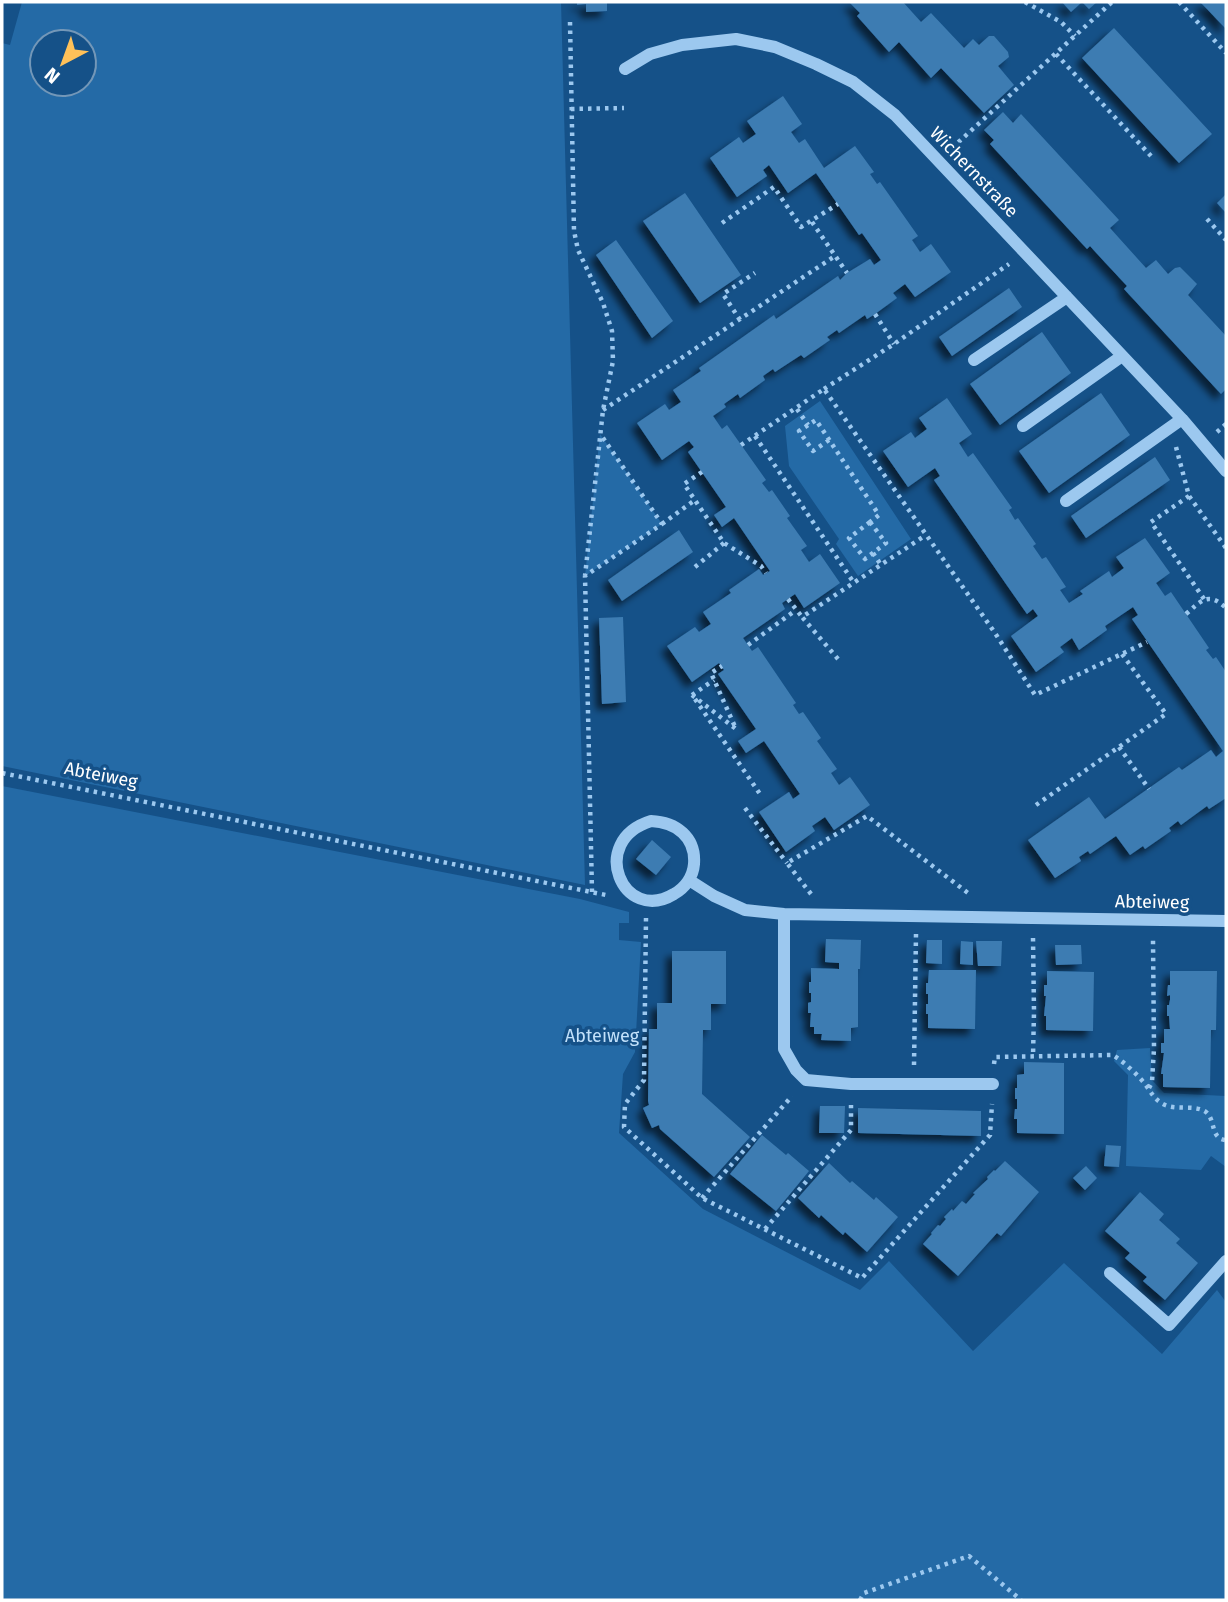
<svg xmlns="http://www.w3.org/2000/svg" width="1228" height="1602" viewBox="0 0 1228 1602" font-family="'Fira Sans',sans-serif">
  <defs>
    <filter id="shadow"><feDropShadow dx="-6" dy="6" stdDeviation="3.5" flood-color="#0009"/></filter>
  </defs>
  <rect width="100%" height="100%" fill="#155188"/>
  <path fill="#246aa6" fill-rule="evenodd" d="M22 2H561L585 885 2 766V43L10 45ZM84 42V84H42V42Z
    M820 401 911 539 858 576 836 544 839 539 789 466 785 426Z
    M600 434 662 524 585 576Z
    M2 786 580 899 629 912V923H619V940L641 942 635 1052 623 1074 619 1133 703 1209 860 1290 889 1261 973 1351 1064 1263 1162 1354 1217 1290 1226 1302V1600H2Z
    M1150 1048 1152 1080 1164 1093 1226 1096V1167L1211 1156 1201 1170 1126 1166 1128 1075 1114 1061 1117 1050Z"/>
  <path fill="#3d7cb2" filter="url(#shadow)" d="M577 2H607V11L586 12V4L577 5Z
    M849 2H903L921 22 931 13 964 48 973 39 979 45 989 36H994L1008 52 1009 57 998 66 1014 85 984 113 941 68 931 78 899 42 889 52 857 16 860 13Z
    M1062 2H1097L1089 9 1082 2 1071 12Z
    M1200 2H1226V29L1207 9Z
    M1114 28 1212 134 1179 163 1082 58Z
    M783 96 802 124 791 132 799 143 805 139 824 168 855 146 874 172 870 174 877 184 880 182 918 236 912 240 920 252 931 244 951 272 915 297 905 284 893 293 897 298 875 314 867 319 865 315 839 333 837 330 827 337 830 340 804 358 801 355 775 372 773 369 763 376 765 380 740 398 738 394 724 404 726 407 713 416 722 429 727 425 766 480 762 483 769 492 772 490 790 516 787 518 807 546 801 550 809 562 820 554 840 583 804 608 795 594 782 603 785 609 743 638 752 651 758 647 796 703 793 705 799 714 803 712 821 738 817 741 837 769 831 773 839 785 850 777 870 805 834 830 825 817 812 826 815 831 786 852 759 812 789 792 793 799 800 794 764 741 746 753 738 741 756 729 718 674 724 670 719 663 692 682 667 646 695 627 699 632 711 624 703 612 731 593 729 590 759 569 763 575 770 571 734 518 722 527 714 515 726 507 688 452 694 447 689 441 662 460 637 423 665 404 669 410 681 402 673 390 701 371 699 368 774 315 776 319 838 276 840 280 847 273 870 259 874 265 881 260 862 233 859 235 816 173 788 193 769 165 763 170 767 176 737 197 710 158 739 137 743 143 756 134 747 121Z
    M1003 112 1013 123 1021 114 1119 220 1110 228 1146 268 1156 260 1168 274 1175 268 1180 267 1197 284 1188 295 1226 336V389L1221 394 1124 289 1127 286 1100 257 1090 246 1087 249 990 144 994 140 984 130Z
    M685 193 741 275 700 303 643 221Z
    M1226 194V213L1217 203Z
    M616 240 673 321 652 338 596 255Z
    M1009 288 1022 307 952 356 939 337Z
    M1042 332 1071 373 1000 425 970 384Z
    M1101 393 1130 435 1049 493 1019 451Z
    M947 398 972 434 959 443 968 457 973 453 1012 508 1009 510 1015 520 1018 518 1036 544 1033 546 1042 559 1046 557 1066 587 1060 590 1069 603 1083 594 1080 591 1109 571 1112 577 1124 568 1116 557 1145 538 1170 573 1156 583 1165 596 1171 592 1209 648 1206 650 1213 659 1216 657 1226 672V798L1209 809 1207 806 1181 825 1178 821 1169 828 1171 831 1145 849 1143 846 1130 855 1116 836 1090 854 1088 851 1079 857 1081 861 1055 878 1028 840 1089 797 1105 819 1179 767 1182 770 1211 750 1216 757 1223 751 1132 619 1138 615 1133 607 1105 626 1107 630 1079 650 1072 638 1060 647 1064 652 1036 672 1011 636 1038 616 1033 609 1027 614 1006 584 934 480 940 476 935 468 908 487 883 451 911 432 915 438 927 429 919 418Z
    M1155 457 1170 480 1086 538 1071 516Z
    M679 530 693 552 622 601 608 580Z
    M623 617 626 702 602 704 599 618Z
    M652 840 671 857 656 875 636 859Z
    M826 939 861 940 860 969H858V1027L851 1028V1041L821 1040 822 1034H814V1027H810L811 1013H808V1003L811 1002V993H809V982H811V968L839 969V963L825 962Z
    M927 940H942V964L926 963Z
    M961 941 973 942V965L960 964Z
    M976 941H1002L1001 966H978Z
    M1055 945H1081L1082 964 1056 965Z
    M672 951H726V1004H711V1030H703L702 1094 750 1137 714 1177 660 1129 659 1125 652 1128 643 1108 649 1105 648 1101 649 1029H657V1003H672Z
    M929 970H976L975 1029 928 1028V1014H926V1004H928V994H926V983H928Z
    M1047 971 1094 972 1093 1031 1046 1030V1016H1044L1046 996H1044V985H1047Z
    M1170 971H1217L1216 1030H1211L1210 1088 1163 1087V1074H1161L1164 1053H1161V1043H1164V1029H1170L1169 1016H1167V1005H1169L1170 1000V995L1167 996 1168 985H1170Z
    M1024 1062 1064 1063V1134L1017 1133V1119H1014L1015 1109H1017V1099H1015V1088H1017V1075L1024 1074Z
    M820 1106H845L844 1133H819Z
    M858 1108 981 1111V1136L858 1133Z
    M762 1135 786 1155 788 1153 809 1171 776 1211 730 1174Z
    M1106 1145 1121 1146 1119 1167 1104 1166Z
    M1005 1161 1039 1192 1001 1236 997 1233 958 1276 923 1244 932 1234 931 1233 938 1225 940 1226 946 1219 944 1217 952 1209 953 1211 962 1201 966 1204 975 1194 973 1193 988 1179 987 1177 994 1170 995 1171Z
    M829 1163 850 1183 852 1181 874 1200 876 1197 898 1217 867 1252 845 1232 843 1235 821 1215 819 1218 798 1198Z
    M1086 1166 1097 1178 1085 1190 1073 1178Z
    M1140 1192 1164 1214 1159 1220 1180 1239 1176 1243 1198 1263 1165 1300 1143 1281 1147 1277 1125 1258 1130 1253 1105 1231Z"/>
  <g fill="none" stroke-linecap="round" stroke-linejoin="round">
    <path stroke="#9cc8ef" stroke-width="4.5" stroke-dasharray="3.5 5" stroke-linecap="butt" d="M1025 2 1061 22 1075 36
      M1179 2 1226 53
      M570 22 574 231 578 250 603 303 612 331 613 361 603 410 585 576
      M1056 54 1151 156
      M571 109 624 108
      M952 148 1112 2
      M1207 219 1226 240
      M812 222 847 273
      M722 223 774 187 801 227 838 204
      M875 314 894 344
      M740 320 723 294 755 273
      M824 389 894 344 1009 264
      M797 409 808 425
      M603 410 835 256
      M1217 432 1226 424
      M755 436 854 583
      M829 440 813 451 799 431 816 420 879 515 870 522
      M741 445 824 389 995 633 1035 695 1147 642
      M1176 447 1189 496 1226 548
      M702 472 684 484 724 543 761 566 766 573
      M1189 496 1151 522 1204 599
      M870 522 886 543 865 559 849 538Z
      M662 524 695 500
      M873 553 881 565
      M695 567 724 543
      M788 599 802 617
      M1186 614C1201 601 1208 591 1226 608
      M748 645 796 610
      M838 659 802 617 926 535
      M692 695 736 729 711 673 722 666
      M692 695 714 680
      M695 699 760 794
      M1119 747 1149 789
      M2 773 606 895
      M1036 805 1166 714 1122 654
      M745 808 787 863
      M592 892 585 576 662 524 601 435
      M811 894 787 863 867 816 968 893
      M646 918 644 1080 625 1104 624 1127 702 1198 862 1278 990 1135 992 1104
      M1033 938 1034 1012 1033 1056
      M994 1064 995 1057 1113 1055C1125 1063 1136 1073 1145 1084 1151 1092 1154 1099 1163 1104 1176 1111 1194 1104 1206 1112 1216 1120 1210 1139 1226 1140
      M914 1065 916 934
      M1149 1088 1152 1082 1154 1048 1153 940
      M702 1198 792 1096
      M765 1229 851 1130V1105
      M860 1600 864 1593 969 1556 1021 1600"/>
    <path stroke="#9cc8ef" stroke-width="12" d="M625 69 650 54 682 45 736 39 775 47 816 64 853 82 895 115 1182 419 1226 471
      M974 360 1067 297
      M1023 426 1122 356
      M1066 501 1182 419
      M651 821C676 822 696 837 694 864 693 877 685 888 674 894 623 925 587 841 651 821Z
      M689 880 714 896 745 910 784 914 1226 921
      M784 914V1049L796 1070 806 1080 851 1084H993
      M1110 1273 1169 1325 1226 1261"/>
  </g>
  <g text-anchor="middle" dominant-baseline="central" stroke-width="7" stroke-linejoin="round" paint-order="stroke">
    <g font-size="18" fill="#fff" stroke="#155188">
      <text transform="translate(974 172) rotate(46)">Wichernstraße</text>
      <text transform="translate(101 775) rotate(11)">Abteiweg</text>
      <text transform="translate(1152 902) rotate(1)">Abteiweg</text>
    </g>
    <g font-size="18" fill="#c2e1fb" stroke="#155188">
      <text x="602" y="1036">Abteiweg</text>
    </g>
  </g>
  <rect width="1228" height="1602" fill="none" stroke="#ffffff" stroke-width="7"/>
  <g transform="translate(63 63) rotate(221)"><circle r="33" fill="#155188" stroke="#7397b8" stroke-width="2"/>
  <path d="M0-5L12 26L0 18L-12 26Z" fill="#ffc159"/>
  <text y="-10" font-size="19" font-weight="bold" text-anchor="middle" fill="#ffffff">N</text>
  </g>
</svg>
